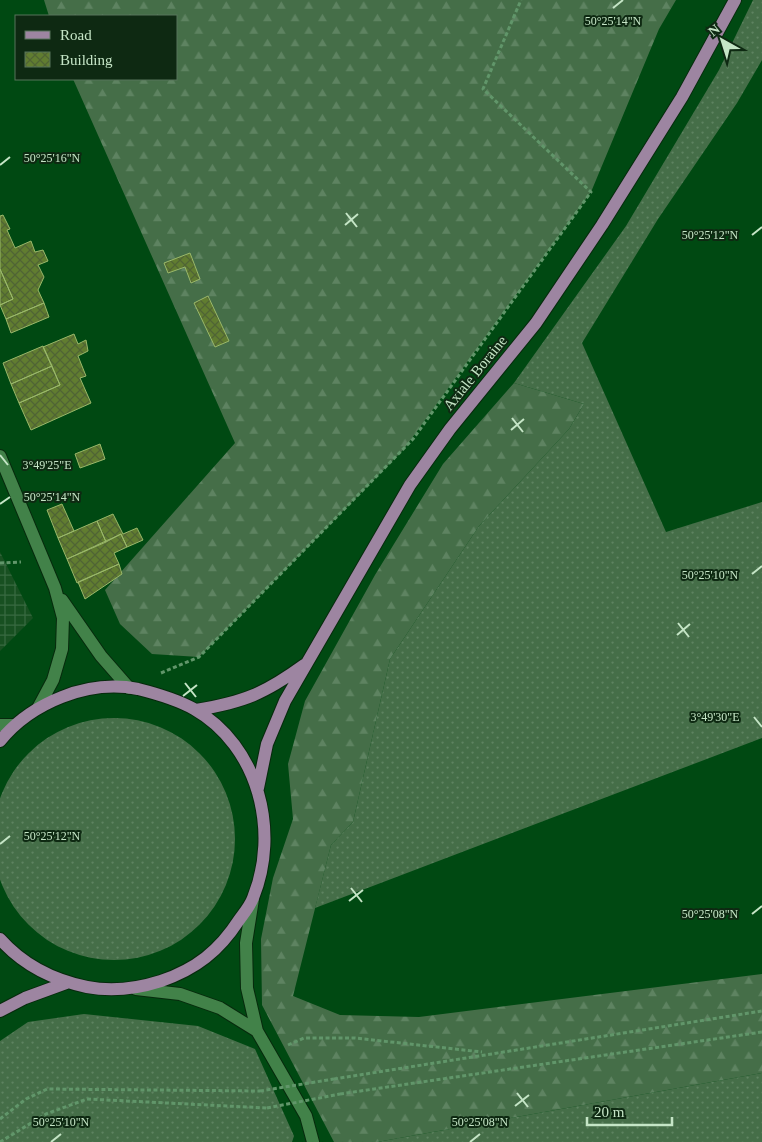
<svg xmlns="http://www.w3.org/2000/svg" width="762" height="1142" viewBox="0 0 762 1142" font-family="Georgia,serif">
  <defs>
    <pattern id="industrial-grid" width="8" height="8" patternUnits="userSpaceOnUse" patternTransform="scale(1.25)"><rect width="8" height="8" fill="#185021"/><path d="M0 4h8M4 0v8" fill="none" stroke="#386940"/></pattern>
    <pattern id="grass-dots" width="8" height="8" patternUnits="userSpaceOnUse" patternTransform="scale(1.25)"><rect width="8" height="8" fill="#456e48"/><path d="M2 2h.1M6 6h.1" fill="none" stroke="#5e8361" stroke-width="1.8" stroke-linecap="round"/></pattern>
    <pattern id="forest-firs" width="22" height="20" patternUnits="userSpaceOnUse" patternTransform="scale(1.25)"><rect width="22" height="20" fill="#456e48"/><path d="M5 1l3.5 6h-7zM16 11l3.5 6h-7z" fill="#5e8361"/></pattern>
    <pattern id="building-cross-hatch" width="8" height="8" patternUnits="userSpaceOnUse" patternTransform="scale(1.25)"><rect width="8" height="8" fill="#617d30"/><path d="M0 0l8 8M0 8l8-8" fill="none" stroke="#506435"/></pattern>
  </defs>
  <rect width="100%" height="100%" fill="#004912"/>
  <path fill="url(#industrial-grid)" d="M0 552 33 618 0 651Z"/>
  <path fill="url(#grass-dots)" d="M753 0H762V60L737 103 658 219 582 343 666 532 762 502V738L315 908 331 845 353 822 390 659 479 526 569 429 584 404 514 383 626 226 719 70Z
    M-7 839a121 121 0 1 1 242 0a121 121 0 1 1-242 0Z
    M84 1014 198 1026 255 1049 294 1136 292 1142H0V1041L28 1022Z
    M762 1073V1142H377Z"/>
  <path fill="url(#forest-firs)" d="M44 0H676L659 29 591 192 404 449 199 657 152 654 120 624 105 590 235 443 73 79H176V16H49Z
    M514 383 584 404 569 429 479 526 390 659 353 822 331 845 293 996 340 1015 419 1017 762 974V1073L377 1142H334L262 1005 261 939 273 878 293 819 288 764 305 701 375 575 443 464Z"/>
  <path fill="url(#building-cross-hatch)" stroke="#9ab86a" d="M3 215 10 229 7 230 15 248 31 241 35 252 43 250 48 261 38 265 44 277 38 290 44 303 6 319 0 305 13 299 0 269V216Z
    M190 253 200 279 191 283 185 267 168 273 164 263Z
    M0 269 13 299 0 305Z
    M208 296 229 341 215 347 194 303Z
    M44 303 49 317 11 333 6 319Z
    M74 334 78 344 86 340 88 351 78 356 86 376 80 378 91 403 31 430 19 403 60 385 43 347Z
    M43 346 52 366 11 384 3 363Z
    M52 366 60 385 19 403 11 384Z
    M100 444 105 459 80 468 75 454Z
    M62 504 74 531 58 538 47 510Z
    M113 514 123 534 137 528 143 540 127 547 121 534 106 542 97 521Z
    M97 521 106 542 67 559 58 538Z
    M121 534 127 547 114 553 119 564 77 583 67 559Z
    M119 564 122 574 85 599 78 582Z"/>
  <g fill="none" stroke-linecap="round" stroke-linejoin="round">
    <g stroke="#072a0d" stroke-width="14">
      <path id="minor" d="M0 725H14"/>
    </g>
    <g stroke="#072a0d" stroke-width="14">
      <path id="tertiary" d="M0 456 55 588 63 618 62 649 53 680 38 708
        M62 600 101 656 129 688
        M253 899 246 943 247 988 257 1031 306 1116 313 1142
        M136 989 180 994 220 1008 257 1031"/>
    </g>
    <g stroke="#072a0d" stroke-width="14">
      <path id="primary" d="M196 710C244 702 264 694 304 665
        M0 741C31 703 88 679 138 689 158 694 176 699 194 709 259 746 280 832 253 898 250 906 244 913 239 920 219 951 196 969 161 981 136 989 113 992 87 987 53 980 23 965 0 939
        M258 788 267 744 285 701 410 485 450 429 536 323 602 225 682 97 735 0
        M0 1011 25 998 66 983"/>
    </g>
    <path stroke="#61966a" stroke-width="3" stroke-dasharray="4 2.5" stroke-linecap="butt" d="M0 563 21 562
      M161 673 199 657 413 439 591 192 483 89 521 0
      M288 1045 304 1038H355L482 1052
      M334 1079 762 1011
      M340 1094 762 1032
      M0 1119 26 1099 47 1089 260 1091
      M0 1142 46 1114 87 1099 267 1108"/>
    <use href="#minor" stroke="#428249" stroke-width="12"/>
    <use href="#tertiary" stroke="#428249" stroke-width="12"/>
    <use href="#primary" stroke="#9d85a1" stroke-width="12"/>
    <path stroke="#61966a" stroke-width="3" stroke-dasharray="4 2.5" stroke-linecap="butt" d="M260 1091 334 1079
      M267 1108 340 1094"/>
  </g>
  <path fill="none" stroke="#c5e5c6" stroke-width="2" d="M613 8 623 0M0 165 10 157M346 213 357 227M345 225 358 214M752 235 762 227M512 418 523 432M511 430 524 419M0 455 8 465M0 504 10 497M752 574 762 566M678 623 689 637M677 635 690 624M185 683 196 697M183 696 197 685M754 717 762 727M0 844 10 836M351 888 362 902M349 901 363 890M752 914 762 906M517 1093 528 1107M515 1106 529 1095M51 1142 61 1134M470 1142 480 1134"/>
  <g text-anchor="middle" dominant-baseline="central" stroke-width="4" stroke-linejoin="round" paint-order="stroke">
    <g font-size="15" fill="#c5e5c6" stroke="#0e2912">
      <text transform="translate(475 373) rotate(-51)">Axiale Boraine</text>
    </g>
  </g>
  <g font-size="12" text-anchor="middle" fill="#c5e5c6" stroke="#0e2912" stroke-width="4" stroke-linejoin="round" paint-order="stroke">
    <text x="613" y="25">50°25'14"N</text>
    <text x="52" y="162">50°25'16"N</text>
    <text x="710" y="239">50°25'12"N</text>
    <text x="47" y="469">3°49'25"E</text>
    <text x="52" y="501">50°25'14"N</text>
    <text x="710" y="579">50°25'10"N</text>
    <text x="715" y="721">3°49'30"E</text>
    <text x="52" y="840">50°25'12"N</text>
    <text x="710" y="918">50°25'08"N</text>
    <text x="61" y="1126">50°25'10"N</text>
    <text x="480" y="1126">50°25'08"N</text>
  </g>
  <rect x="15" y="15" width="162" height="65" fill="#0e2912" stroke="#57745a"/>
  <rect x="25" y="31" width="25" height="8" fill="#9d85a1" stroke="#57745a"/>
  <text x="60" y="40" font-size="15" fill="#c5e5c6">Road</text>
  <rect x="25" y="52" width="25" height="15" fill="url(#building-cross-hatch)" stroke="#57745a"/>
  <text x="60" y="65" font-size="15" fill="#c5e5c6">Building</text>
  <g transform="translate(722 40) rotate(321)" stroke="#0e2912" stroke-width="4" paint-order="stroke">
  <path d="M0-4L9 19L0 12L-9 19Z" fill="#c5e5c6"/>
  <text y="-8" font-size="14" font-weight="bold" text-anchor="middle" fill="#c5e5c6">N</text>
  </g>
  <path d="M587 1117v8h85v-8" fill="none" stroke="#c5e5c6" stroke-width="2.5"/>
  <text x="594" y="1117" font-size="15" fill="#c5e5c6" stroke="#0e2912" stroke-width="4" paint-order="stroke">20 m</text>
</svg>
